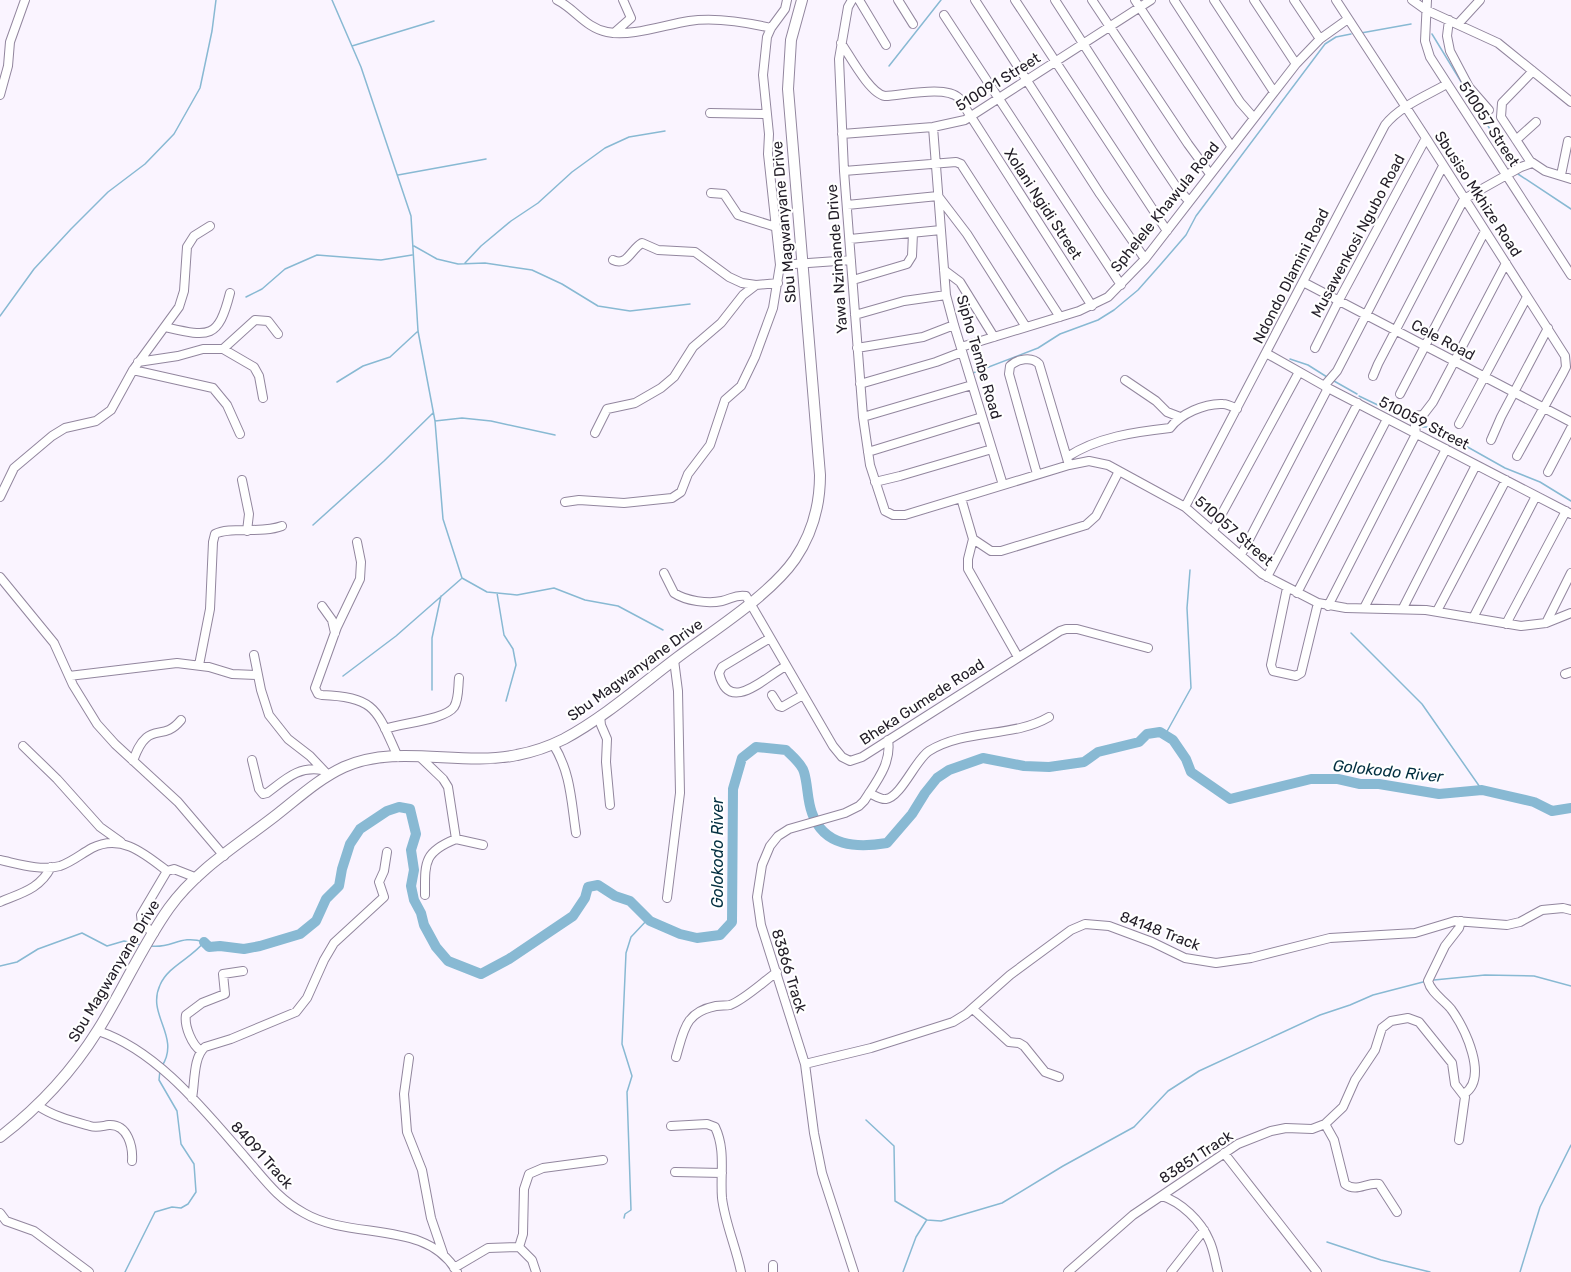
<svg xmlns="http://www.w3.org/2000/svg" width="1571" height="1272" viewBox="0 0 1571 1272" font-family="Rubik,sans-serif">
  <rect width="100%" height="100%" fill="#faf4ff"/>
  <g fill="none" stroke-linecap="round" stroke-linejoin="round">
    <path stroke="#88b9d3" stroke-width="1.5" d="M332 0 361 67 411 216 418 331 435 421 443 519 462 578 487 592 517 595 554 588 585 600 618 606 663 630
      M1361 33 1411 24
      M1432 34 1513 167
      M352 46 434 21
      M889 66 941 0
      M1518 174 1571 209
      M398 175 486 159
      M414 246 437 259 458 264 485 263 532 270 562 284 598 306 630 311 690 304
      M465 263 481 246 511 221 538 203 572 172 605 148 629 137 665 131
      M246 297 262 289 285 269 317 255 381 260 412 255
      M0 316 34 269 71 229 108 192 145 164 174 134 200 88 212 31 216 0
      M1290 359 1308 365 1327 377
      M973 373 1038 348 1060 334 1098 320 1114 310 1138 290 1161 264 1186 235 1196 216 1325 44 1336 37 1351 34
      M1334 381 1357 394
      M337 382 363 366 390 357 417 332
      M1359 396 1384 408 1411 417
      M435 421 462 418 491 421 555 435
      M1419 424 1422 427H1432L1505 468 1540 482 1571 501
      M313 525 384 461 433 413
      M497 593 504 635 513 649 516 665 506 701
      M1351 633 1422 704 1482 790
      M343 676 396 636 461 579
      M432 690V638L441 596
      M1165 735 1191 688 1187 608 1190 570
      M151 946C172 949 180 934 204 942 192 958 168 966 160 985 146 1015 181 1036 162 1066
      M0 966 17 962 38 949 82 933 107 946 124 941 141 945
      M1434 980 1485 975 1534 976 1571 986
      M866 1120 894 1146 895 1201 927 1220 941 1221 1002 1203 1063 1166 1134 1127 1168 1091 1199 1071 1320 1015 1350 1005 1373 995 1423 982
      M624 1218 625 1214 631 1210 627 1092 632 1076 622 1044 626 953 631 937 648 919
      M1327 1242 1381 1260 1430 1272
      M125 1272 155 1212 172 1207 181 1208 188 1204 196 1192 194 1164 181 1144 177 1111 159 1080 160 1070
      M903 1272 916 1237 926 1221
      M1520 1272 1540 1207 1571 1145"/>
    <path stroke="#88b9d3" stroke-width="10" d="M204 942 209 947 220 946 244 949 260 946 300 934 316 921 326 899 339 886 342 869 350 844 360 829 387 811 399 807 410 809 416 834 411 850 414 870 411 886 414 900 421 913 424 925 436 947 448 961 481 974 509 959 573 916 585 898 588 887 598 885 615 896 630 901 650 921 680 934 697 938 720 935 732 922 733 789 742 758 756 747 786 750C792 756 802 764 804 772 808 785 807 800 812 813 824 847 857 848 887 843L912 814 925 793 937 778 949 770 983 758 1024 766 1049 767 1084 762 1098 752 1139 742 1147 734 1160 732 1173 740 1186 759 1191 772 1230 799 1311 779H1338L1360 784H1379L1439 794 1482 790 1534 802 1552 811 1571 808"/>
    <g stroke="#92869e" stroke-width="10">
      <path id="minor" d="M557 0C575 9 586 28 607 32 631 37 664 25 689 21 715 17 745 22 771 28
        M787 0 785 9 771 28 767 37 763 75 769 134 768 154 780 265 851 260
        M852 0 848 7 839 59 844 171 863 417 870 465 885 511 893 515H905L1069 465 1089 461 1108 465 1185 507 1262 574 1318 603 1346 608 1426 610 1521 626 1546 623 1571 613
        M859 0 886 45
        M898 0 913 24
        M975 0 1100 194 1145 259
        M1015 0 1167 231
        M1055 0 1153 152 1177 188 1189 201
        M1092 0 1188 144 1210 174
        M1135 0 1231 146
        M1174 0 1240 102 1254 118
        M1214 0 1274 92
        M1254 0 1296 64
        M1294 0 1320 39
        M1336 0 1426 138 1565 356 1566 367 1563 373 1517 456
        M1412 0 1426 10 1498 43 1571 102
        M1427 0 1425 41 1430 57 1571 275
        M944 15 1121 285
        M1449 20 1447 36 1450 51 1469 87 1489 110
        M1458 24 1480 0
        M614 33 631 18 623 0
        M841 43C850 56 870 94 885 96 904 95 946 85 959 98L1092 306
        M1533 71 1502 103 1501 117 1530 161 1545 171 1571 179
        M0 95 8 66 10 42 25 0
        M710 113 766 114
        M933 127 946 295 954 325 1003 485
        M842 134 933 127 965 120 1151 0
        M1516 140 1536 122
        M844 171 956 162 961 164 1060 317
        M1561 175 1568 141
        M711 193 724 194 738 215 776 227
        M847 205 938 196 967 234 1026 327
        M850 239 941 230
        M613 260C627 267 631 249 642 243L658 250 695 252 729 277 742 283 756 285
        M944 270 960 282 994 337
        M853 280 907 264 912 256 913 233
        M1303 282 1571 422
        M855 315 904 301 946 295
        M165 327C209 337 218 340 230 293
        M961 347 1079 311 1108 297 1145 259 1296 64 1320 39 1348 19
        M857 348 923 337 954 325
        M1315 348 1339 300 1426 138
        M223 349 255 320 268 321 278 334
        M1266 353 1328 388 1571 514
        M138 362 178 356 203 349H223L254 367 259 376 263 398
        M133 370 213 388 227 405 240 434
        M1373 376 1378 364 1464 199 1521 167 1532 163
        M1125 380 1156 401 1167 412 1180 417
        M860 384 936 362 962 352
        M1324 386 1337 371 1443 166
        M1400 394 1485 231
        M863 417 972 385
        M1459 424 1527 297
        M595 433 607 409 635 403 661 388 674 377 693 347 721 323 743 295 756 285 778 283
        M1491 440 1501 417 1548 328
        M868 452 982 417
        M1067 457C1098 437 1134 432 1170 428 1180 414 1205 403 1223 404 1228 404 1233 407 1237 409
        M1548 472 1571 428
        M1037 474 1009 374 1010 366C1017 359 1032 356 1039 364L1069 465
        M242 480 249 514 247 531
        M875 482 900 476 992 449
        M0 497 14 468 52 436 65 428 96 421 111 410 133 370 179 307 184 291 187 247 194 236 210 226
        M961 498 973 539 968 559V569L1018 657
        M565 502 579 500 624 503 672 498 681 492 688 474 710 445 725 400 741 386 755 357 773 308 780 265
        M1185 507 1385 125C1400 106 1426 96 1447 84
        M1213 530 1299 372
        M973 539 991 551H1001L1086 525 1096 516 1119 471
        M357 542 361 562 360 579 337 627 315 688 318 694 322 695C377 697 377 711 398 757
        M1241 555 1328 388
        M664 573 674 593C686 601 708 604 722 601 731 599 736 594 746 596L833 746 842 757 850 761 862 757 1060 631 1066 629H1077L1148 648
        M0 577 54 643 73 685 97 724 115 744 178 802 224 856
        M1267 577 1358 403
        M1287 588 1271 665 1273 671 1296 676 1301 673 1318 603
        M1297 593 1387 419
        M322 606 332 620 335 633
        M1328 606 1416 434 1414 416 1423 415 1433 402 1506 263
        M1364 608 1446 449
        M1403 608 1476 465
        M1437 611 1506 480
        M1473 618 1536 496
        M1546 623 1571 573
        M1506 624 1566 511
        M770 638 722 667 719 673C729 716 766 676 786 666
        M254 655 261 690 269 715 288 739 310 756 328 775
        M199 665 210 609 213 542 215 534C230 526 261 534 282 526
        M1565 674 1571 672
        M69 676 177 663 209 667 232 674 257 675
        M772 695 779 706 782 707 803 695
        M600 716 601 725 607 739 606 762 610 805
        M385 729C401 723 445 720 454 707 459 699 458 687 459 678
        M553 744C571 773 571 800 576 833
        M23 746 57 779 100 827 121 842
        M420 757 443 779 448 787 456 839 483 845
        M252 760 259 789 263 794 267 793C286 779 298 766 322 770
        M133 761C136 753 139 744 146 738 157 728 166 738 181 720
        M869 793C874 795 881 800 886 799 901 797 916 759 929 751 967 728 1013 738 1049 717
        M0 860C19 864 40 871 60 866 72 862 81 854 92 848 121 833 145 854 167 871L174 869 197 878
        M425 895C425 863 423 852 456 839
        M667 898 680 793 678 691 674 660
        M0 902C21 893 40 889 51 867
        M1461 921 1459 928 1445 946 1428 981C1431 993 1444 1000 1451 1009 1465 1028 1489 1078 1464 1094
        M154 933 142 924 141 915 167 871
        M973 1009 1009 1042 1019 1043 1024 1046 1045 1072 1059 1077
        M98 1031C157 1050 205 1111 245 1157 265 1180 277 1198 304 1213 352 1241 427 1219 457 1272
        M201 1051C192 1045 184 1026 186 1015L202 1003 225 994 223 974 243 971
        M676 1057C684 1030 685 1012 716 1006 721 1005 726 1006 730 1005 744 1000 764 981 777 972
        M409 1058 404 1094 407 1132 422 1170 431 1218 443 1253
        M805 1064 871 1048 953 1022 966 1014 1010 975 1071 930 1085 924 1109 926 1152 942 1185 958 1216 963 1251 958 1330 938 1415 933 1455 921 1507 925 1520 922 1542 910 1563 908 1571 910
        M192 1098C195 1083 193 1057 205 1047L231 1039 296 1012 307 998 324 960 334 943 384 897 379 882 384 871 387 852
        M37 1105C52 1116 72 1121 90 1126 97 1128 102 1126 109 1125 128 1124 133 1147 132 1161
        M1325 1124 1334 1140 1345 1184C1357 1193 1366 1182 1379 1184L1397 1212
        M671 1126 707 1124 715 1127C726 1150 720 1174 722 1198 725 1223 736 1247 741 1272
        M1224 1153 1317 1272
        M675 1172 722 1173
        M1162 1196C1181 1202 1201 1221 1209 1240 1214 1250 1215 1261 1218 1272
        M0 1213 6 1221 34 1231 89 1272
        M519 1247 532 1260 536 1272
        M454 1268 488 1248 519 1247 523 1234 524 1189 529 1174 543 1168 603 1160
        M773 1272V1265
        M854 1272 822 1173 814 1133 805 1064 761 925 757 897 762 865 770 846 778 836 789 829 845 813 859 806 864 801C876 782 892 763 888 740
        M1068 1272 1133 1215 1238 1144 1271 1131 1286 1128 1312 1129 1325 1124 1343 1107 1355 1080 1375 1050 1382 1028 1391 1021 1408 1018 1419 1022 1452 1063 1455 1084 1465 1097 1459 1140
        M1171 1272 1204 1230"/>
    </g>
    <g stroke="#92869e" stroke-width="12">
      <path id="major" d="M0 1137C38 1108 73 1070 98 1030 123 990 142 946 169 908 196 870 239 844 275 816 297 799 318 779 344 767 398 743 460 767 517 755 533 752 550 746 564 739 605 717 642 684 678 657 714 630 770 595 795 559 812 534 820 505 820 475L788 89 791 40 802 0"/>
    </g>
    <use href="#minor" stroke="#fff" stroke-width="8"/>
    <use href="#major" stroke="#fff" stroke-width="10"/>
  </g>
  <g text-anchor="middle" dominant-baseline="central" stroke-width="4.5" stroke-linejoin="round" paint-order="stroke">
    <g font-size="15" fill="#211c26" stroke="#fff">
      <text transform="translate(998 82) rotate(-32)">510091 Street</text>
      <text transform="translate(1489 124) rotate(57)">510057 Street</text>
      <text transform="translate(1478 194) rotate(57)">Sbusiso Mkhize Road</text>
      <text transform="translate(1043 204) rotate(57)">Xolani Ngidi Street</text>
      <text transform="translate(1165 207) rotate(-51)">Sphelele Khawula Road</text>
      <text transform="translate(784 222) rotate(-95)">Sbu Magwanyane Drive</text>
      <text transform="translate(1358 236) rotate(-62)">Musawenkosi Ngubo Road</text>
      <text transform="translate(837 259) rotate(-94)">Yawa Nzimande Drive</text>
      <text transform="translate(1291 276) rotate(-63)">Ndondo Dlamini Road</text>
      <text transform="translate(1443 340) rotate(28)">Cele Road</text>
      <text transform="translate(979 357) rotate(74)">Sipho Tembe Road</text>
      <text transform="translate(1424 423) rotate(27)">510059 Street</text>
      <text transform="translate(1234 531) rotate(41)">510057 Street</text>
      <text transform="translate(635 670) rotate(-36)">Sbu Magwanyane Drive</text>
      <text transform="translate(922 702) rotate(-33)">Bheka Gumede Road</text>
      <text transform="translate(1160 931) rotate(21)">84148 Track</text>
      <text transform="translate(114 971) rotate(-59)">Sbu Magwanyane Drive</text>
      <text transform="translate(789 971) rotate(73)">83866 Track</text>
      <text transform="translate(262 1155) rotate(48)">84091 Track</text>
      <text transform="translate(1196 1157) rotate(-33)">83851 Track</text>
    </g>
    <g font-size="16" font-style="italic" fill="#032f41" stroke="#fff">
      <text transform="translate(1388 771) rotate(6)">Golokodo River</text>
      <text transform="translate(717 853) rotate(-90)">Golokodo River</text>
    </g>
  </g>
</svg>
